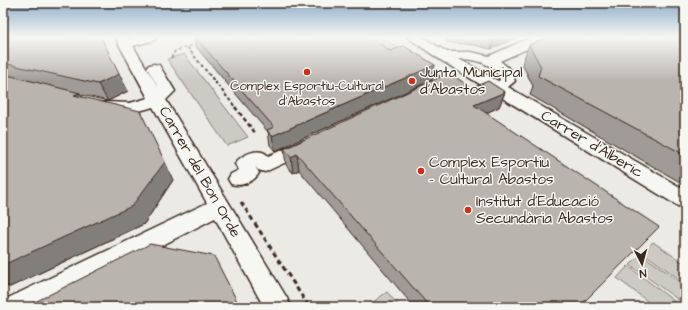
<svg xmlns="http://www.w3.org/2000/svg" width="688" height="310" viewBox="0 0 688 310" font-family="'Architects Daughter',sans-serif">
  <rect width="100%" height="100%" fill="#ebeae5"/>
  <filter id="ink" filterUnits="userSpaceOnUse"><feTurbulence type="fractalNoise" baseFrequency=".025" numOctaves="2"/><feDisplacementMap in="SourceGraphic" scale="8" xChannelSelector="R" yChannelSelector="G"/><feConvolveMatrix kernelMatrix="1 2 1 2 8 2 1 2 1" color-interpolation-filters="sRGB"/></filter>
  <g filter="url(#ink)">
    <path fill="#cdcac4" stroke="#847a71" d="M369 37H381L406 53 397 56Z
      M184 54 248 137 227 146 167 59Z
      M653 242 685 264V283L642 252Z
      M641 254 685 285V296L680 301 630 265Z
      M628 266 678 304 676 307H655L617 278Z
      M387 292 400 307H366Z"/>
    <g fill="none" stroke-linecap="round" stroke-linejoin="round">
      <g stroke="#3b2a1e" stroke-width="3">
        <path id="minor" d="M115 37H127L129 39 136 37H157L155 40 133 46 160 90 147 68 149 65 154 64 159 65 175 91 166 100 287 298 291 307H264L215 218 43 307H4L8 298 207 203 153 107C135 113 118 115 99 110L97 107 99 104 105 102 130 103 148 98Z
          M407 37H422L447 52H471L489 56 532 37H549L547 40 500 61 511 70 515 81 508 87 685 190V208L678 206 439 59ZM459 59C474 59 496 63 500 80L498 81Z
          M306 140 312 142 315 146 312 150 265 172 258 170 255 166 259 173C254 182 241 187 231 184L228 179 231 174 239 170 235 164C240 155 260 146 268 156Z"/>
      </g>
      <path stroke="#3b2a1e" stroke-width="2" stroke-dasharray="3 2.5" stroke-linecap="butt" d="M197 44 187 47 236 108
        M171 58 175 51 187 47
        M432 73 444 78"/>
      <path stroke="#3b2a1e" stroke-width="2.5" stroke-dasharray="4 3" stroke-linecap="butt" d="M235 107 256 134"/>
      <path stroke="#3b2a1e" stroke-width="3" stroke-dasharray="5 3.5" stroke-linecap="butt" d="M241 202 309 307"/>
      <use href="#minor" fill="#f6f6f2" fill-rule="evenodd"/>
    </g>
    <path fill="#a09b96" stroke="#3b2a1e" d="M3 37 128 91 108 101 82 95 83 98 173 180 144 224 10 287 5 286 3 288Z
      M194 37H370L390 51 435 65 432 80 275 151 270 145 268 132 197 48Z
      M447 37H517L491 49 474 45 446 42Z
      M685 37V185L530 95 533 86 522 64 529 45Z
      M472 88 505 92 499 107 486 113 579 307H414L299 170 293 173 286 165 284 149Z"/>
    <path fill="#827e7a" stroke="#3b2a1e" d="M494 37H517L491 49Z
      M435 65 432 80 275 151 272 136Z
      M119 74 128 91 108 101 98 84Z
      M505 92 499 107 469 121 474 105Z
      M80 93 90 110 74 95Z
      M297 154 299 170 293 173 291 157Z
      M165 162 173 180 144 224 10 287 3 282V265Z"/>
    <path fill="#bab4ae" stroke="#3b2a1e" d="M3 37H101L119 74 98 84 3 63Z
      M195 37H370L390 51 404 46 435 65 272 136 267 130 274 127Z
      M546 37H685V155L538 76 541 67 529 45Z
      M449 73 472 88 488 81 505 92 474 105 659 227 579 307H430L297 154 291 157 284 149Z
      M3 74 80 93 74 95 140 111 165 162 132 206 3 265Z
      M150 244 214 256 240 307H25Z"/>
  </g>
  <linearGradient id="sky" x2="0" y2="1"><stop stop-color="#8eacc8"/><stop offset="0.46" stop-color="#f6f6f3"/><stop offset="1" stop-color="#f6f6f3" stop-opacity="0"/></linearGradient>
  <rect width="688" height="81" fill="url(#sky)"/>
  <g fill="#c8321e" stroke="#f6f6f2" stroke-width="1.5">
    <circle cx="307" cy="72" r="4"/>
    <circle cx="412" cy="81" r="4"/>
    <circle cx="421" cy="171" r="4"/>
    <circle cx="468" cy="210" r="4"/>
  </g>
  <g text-anchor="middle" dominant-baseline="central" stroke-width="3" stroke-linejoin="round" paint-order="stroke">
    <g font-size="13" fill="#3b2a1e" stroke="#f6f6f2">
      <text x="307" y="86">Complex Esportiu-Cultural<tspan x="307" dy="15">d'Abastos</tspan></text>
    </g>
    <g font-size="15" fill="#3b2a1e" stroke="#f6f6f2" text-anchor="start">
      <text x="420" y="72">Junta Municipal<tspan x="420" dy="17">d'Abastos</tspan></text>
      <text x="429" y="162">Complex Esportiu<tspan x="429" dy="17">- Cultural Abastos</tspan></text>
      <text x="476" y="201">Institut d'Educació<tspan x="476" dy="17">Secundària Abastos</tspan></text>
    </g>
    <g font-size="15" fill="#3b2a1e" stroke="#f6f6f2">
      <text transform="translate(592 144) rotate(31)">Carrer d'Alberic</text>
      <text transform="translate(200 172) rotate(60)">Carrer del Bon Orde</text>
    </g>
  </g>
  <rect width="688" height="310" fill="none" stroke="#f6f6f2" stroke-width="16"/>
  <rect x="8" y="8" width="672" height="294" fill="none" stroke="#3b2a1e" stroke-width="1.5" filter="url(#ink)"/>
  <g transform="translate(642 264) rotate(174)" stroke="#f6f6f2" stroke-width="3" paint-order="stroke">
  <path d="M0-3L7 15L0 10L-7 15Z" fill="#3b2a1e"/>
  <text y="-6" font-size="11" font-weight="bold" text-anchor="middle" fill="#3b2a1e">N</text>
  </g>
</svg>
